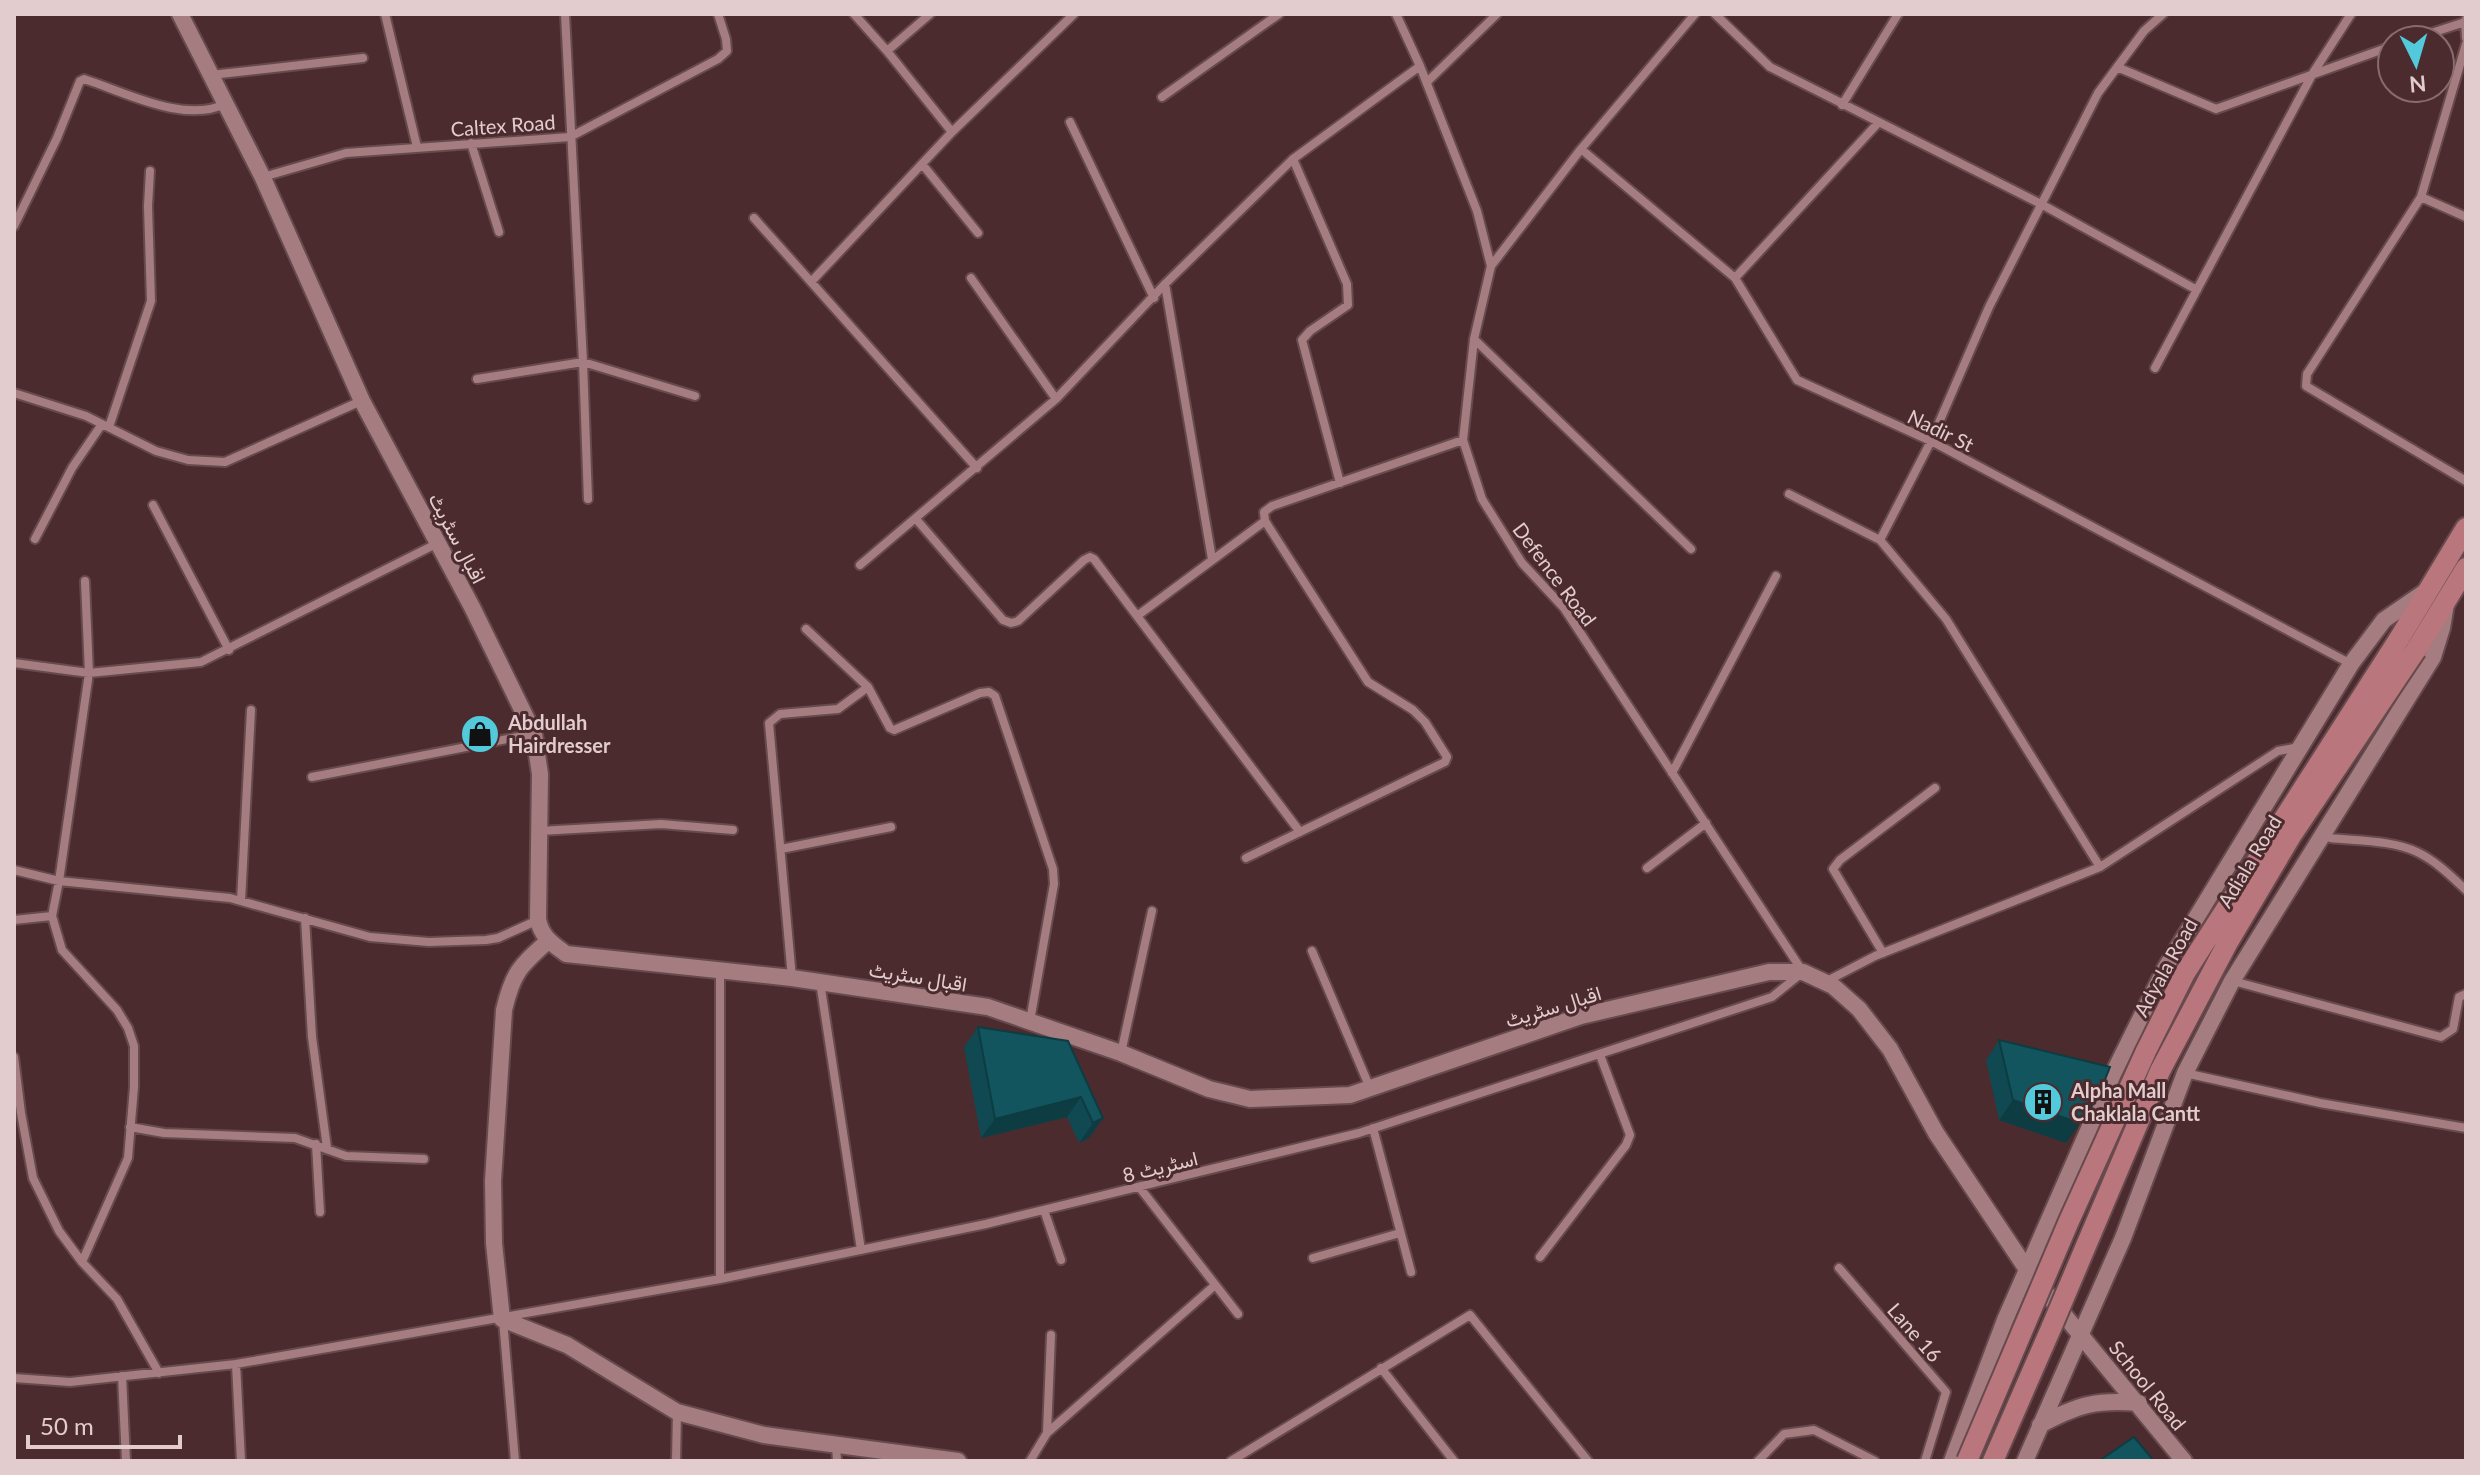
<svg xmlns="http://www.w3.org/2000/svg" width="2480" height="1475" viewBox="0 0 2480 1475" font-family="Lato,Vazirmatn,sans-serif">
  <rect width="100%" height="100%" fill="#4c2b2e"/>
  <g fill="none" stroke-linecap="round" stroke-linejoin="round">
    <g stroke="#664a4d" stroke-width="12">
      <path id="street" d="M385 14 417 147
        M565 14 583 362 588 499
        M854 14 887 51 952 132
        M1715 14 1770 67 2041 204 2197 290
        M2465 22 2466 38
        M2410 40 2465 22 2466 19
        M2466 44 2421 197 2307 374 2306 386 2466 481
        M887 51 930 14
        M2117 67 2216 109 2392 46
        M211 75 363 58
        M1427 82 1497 14
        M1162 97 1279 14
        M1842 105 1898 14
        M1070 122 1154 298
        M471 143 499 232
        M1581 149 1735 278 1797 380 1931 441 2351 664
        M1293 159 1347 284 1348 305 1310 331 1302 340 1340 483
        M922 164 978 233
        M263 177 346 153 570 137 718 59 727 51 726 39 718 14
        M2421 197 2466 217
        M754 218 977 468
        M14 226 57 138 80 81 84 79C125 92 184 124 225 104
        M1491 266 1581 149 1695 14
        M971 278 1056 399
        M1735 278 1878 123
        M811 282 952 132 1074 14
        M1165 284 1212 559
        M1474 339 1691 549
        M2155 368 2313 73 2351 14
        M477 379 583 362 695 396
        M14 393 86 416 156 451 188 460 225 462 361 401
        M109 427 151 301 148 206 150 171
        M1789 494 1880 540 1946 619 2100 867 2278 751 2299 747
        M153 505 229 650
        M916 519 1003 620 1011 623 1018 621 1084 560 1090 557 1094 559 1300 832
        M35 539 72 468 102 424
        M1880 540 1931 441 1989 307 2098 93 2144 31 2163 14
        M860 565 1056 399 1165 284 1293 159 1420 66
        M1137 616 1265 521
        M14 663 89 673 201 662 438 543
        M868 687 890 728 894 730 980 693 989 692 995 696 1053 869 1054 884 1030 1021
        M1672 773 1776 576
        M312 777 533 734
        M540 831 661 824 733 830
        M2324 833 2330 838C2357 841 2392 840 2417 852 2436 861 2451 876 2466 890
        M781 849 891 827
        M1246 858 1445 762 1447 757 1425 722 1413 710 1368 682 1265 521 1264 512 1272 506 1463 440
        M1647 868 1706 823
        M14 870 59 881 230 898 370 937 429 942 486 940 498 938 538 920
        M241 901 251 710
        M305 918 312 1037 327 1148
        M14 920 52 916
        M1312 951 1370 1088
        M1883 953 1833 869 1840 860 1935 788
        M720 970V1279
        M792 978 769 723 780 714 838 709 868 687 806 629
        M2233 981 2441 1037 2453 1029 2459 997 2466 994
        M820 982 861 1250
        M1825 982 1875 956 2100 867
        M1121 1053 1152 911
        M14 1057 21 1113 33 1178 59 1231 82 1262 117 1299 159 1373
        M2185 1073 2320 1103 2466 1128
        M130 1127 164 1133 295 1138 346 1156 424 1159
        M1373 1128 1411 1272
        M316 1144 320 1212
        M1140 1188 1238 1314
        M1044 1210 1061 1260
        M1540 1257 1626 1145 1630 1135 1600 1055
        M1313 1258 1400 1233
        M82 1262 128 1158 134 1087V1046L128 1028 117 1010 62 950 52 916 59 881 89 673 85 581
        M1839 1268 1946 1392 1925 1461
        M503 1320 515 1461
        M236 1364 241 1461
        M1381 1368 1454 1461
        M122 1376 126 1461
        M14 1378 70 1382 236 1364 720 1279 986 1224 1359 1133 1772 997 1803 972 1564 608 1522 563 1482 499 1463 440 1474 339 1491 266 1477 211 1420 66 1396 14
        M1047 1433 1051 1335
        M836 1445 837 1461
        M676 1461 677 1412
        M1030 1461 1047 1433 1214 1286
        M1231 1461 1470 1315 1588 1461
        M1758 1461 1784 1434 1814 1430 1875 1461"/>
    </g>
    <g stroke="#664a4d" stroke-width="20">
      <path id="secondary" d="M180 14 263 178 362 401 472 607 534 734 540 774 538 919C541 937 553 944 566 954L792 978 988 1007 1121 1053 1209 1089 1250 1099 1350 1095 1581 1016 1769 972H1803L1833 986 1859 1009 1890 1049 1936 1133 2028 1271 2184 1461
        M548 941C520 966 513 972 504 1010L493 1181 494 1243 502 1319 567 1345 677 1412 764 1435 958 1461
        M2040 1425C2077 1405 2097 1399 2139 1403
        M1952 1461 2005 1320 2113 1074 2165 969 2351 664 2384 620 2429 589
        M2025 1461 2123 1238 2185 1073 2232 981 2433 657 2442 628 2446 604"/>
    </g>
    <g stroke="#664a4d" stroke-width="24">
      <path id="primary" d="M2399 639 2466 528
        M2416 650 2466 568
        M1993 1461 2052 1326"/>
    </g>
    <use href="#street" stroke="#a57d80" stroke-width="8"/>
    <use href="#secondary" stroke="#a57d80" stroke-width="16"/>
    <use href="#primary" stroke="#b9767c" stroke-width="20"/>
    <g stroke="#664a4d" stroke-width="24" stroke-linecap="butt">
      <path id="primary-bridge" d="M2052 1326 2160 1071 2227 944 2291 836 2416 650
        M1967 1461 2069 1221 2146 1051 2185 973 2399 639"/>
    </g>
    <use href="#primary-bridge" stroke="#b9767c" stroke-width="20"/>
  </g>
  <path fill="#104951" d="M978 1027 1068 1041 1103 1118 1089 1138 1079 1143 1067 1117 981 1138 964 1047Z
    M1999 1040 2066 1143 1999 1120 1986 1060Z"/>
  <path fill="#0d3c42" d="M1081 1097 1067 1117 981 1138 995 1119Z
    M2013 1100 2080 1123 2066 1143 1999 1120Z
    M1103 1118 1089 1138 1079 1143 1093 1123Z"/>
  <path fill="#13555e" stroke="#0d3c42" stroke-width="2" d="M978 1027 1068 1041 1103 1118 1093 1123 1081 1097 995 1119Z
    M1999 1040 2110 1067 2098 1097 2080 1123 2013 1100Z
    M2134 1437 2154 1461H2099Z"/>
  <defs>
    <g id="shop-disc" transform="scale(2)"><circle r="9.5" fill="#53cadc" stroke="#4c2b2e"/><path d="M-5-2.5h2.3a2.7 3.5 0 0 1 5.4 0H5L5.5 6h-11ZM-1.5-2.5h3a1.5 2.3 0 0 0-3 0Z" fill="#111"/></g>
    <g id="building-disc" transform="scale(2)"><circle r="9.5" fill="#53cadc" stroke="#4c2b2e"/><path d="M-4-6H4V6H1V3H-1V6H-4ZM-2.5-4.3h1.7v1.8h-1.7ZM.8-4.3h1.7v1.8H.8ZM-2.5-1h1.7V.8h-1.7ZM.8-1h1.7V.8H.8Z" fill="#111"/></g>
  </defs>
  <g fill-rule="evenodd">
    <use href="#shop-disc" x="480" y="734"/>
    <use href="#building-disc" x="2043" y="1102"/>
  </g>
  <g text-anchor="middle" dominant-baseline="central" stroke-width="6" stroke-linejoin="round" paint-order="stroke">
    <g font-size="20" fill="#e2cccd" stroke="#4c2b2e">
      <text transform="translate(503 125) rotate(-4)">Caltex Road</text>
      <text transform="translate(1941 430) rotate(26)">Nadir St</text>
      <text transform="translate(458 538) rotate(62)">اقبال سٹریٹ</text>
      <text transform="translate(1555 574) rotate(53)">Defence Road</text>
      <text transform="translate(2249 861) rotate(-59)">Adiala Road</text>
      <text transform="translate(2165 967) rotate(-61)">Adyala Road</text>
      <text transform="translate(918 976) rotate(9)">اقبال سٹریٹ</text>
      <text transform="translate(1553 1006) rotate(-17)">اقبال سٹریٹ</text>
      <text transform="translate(1160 1166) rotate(-14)">اسٹریٹ 8</text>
      <text transform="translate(1915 1332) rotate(49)">Lane 16</text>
      <text transform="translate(2148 1385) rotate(51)">School Road</text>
    </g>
    <g font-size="20" font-weight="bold" fill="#e2cccd" stroke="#4c2b2e" text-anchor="start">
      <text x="508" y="722">Abdullah<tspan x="508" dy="23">Hairdresser</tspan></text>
      <text x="2071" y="1090">Alpha Mall<tspan x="2071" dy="23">Chaklala Cantt</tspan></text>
    </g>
  </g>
  <rect width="2480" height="1475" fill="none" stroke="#e2cccd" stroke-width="32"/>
  <g transform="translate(2416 64) rotate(175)"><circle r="38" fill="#4c2b2e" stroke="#886b6e" stroke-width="2"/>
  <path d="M0-6L14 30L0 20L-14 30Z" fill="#53cadc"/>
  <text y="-12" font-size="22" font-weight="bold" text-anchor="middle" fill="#e2cccd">N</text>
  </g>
  <path d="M28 1435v12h152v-12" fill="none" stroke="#e2cccd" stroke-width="4"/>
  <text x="40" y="1435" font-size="24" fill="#e2cccd" stroke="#4c2b2e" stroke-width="6" paint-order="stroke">50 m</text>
</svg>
